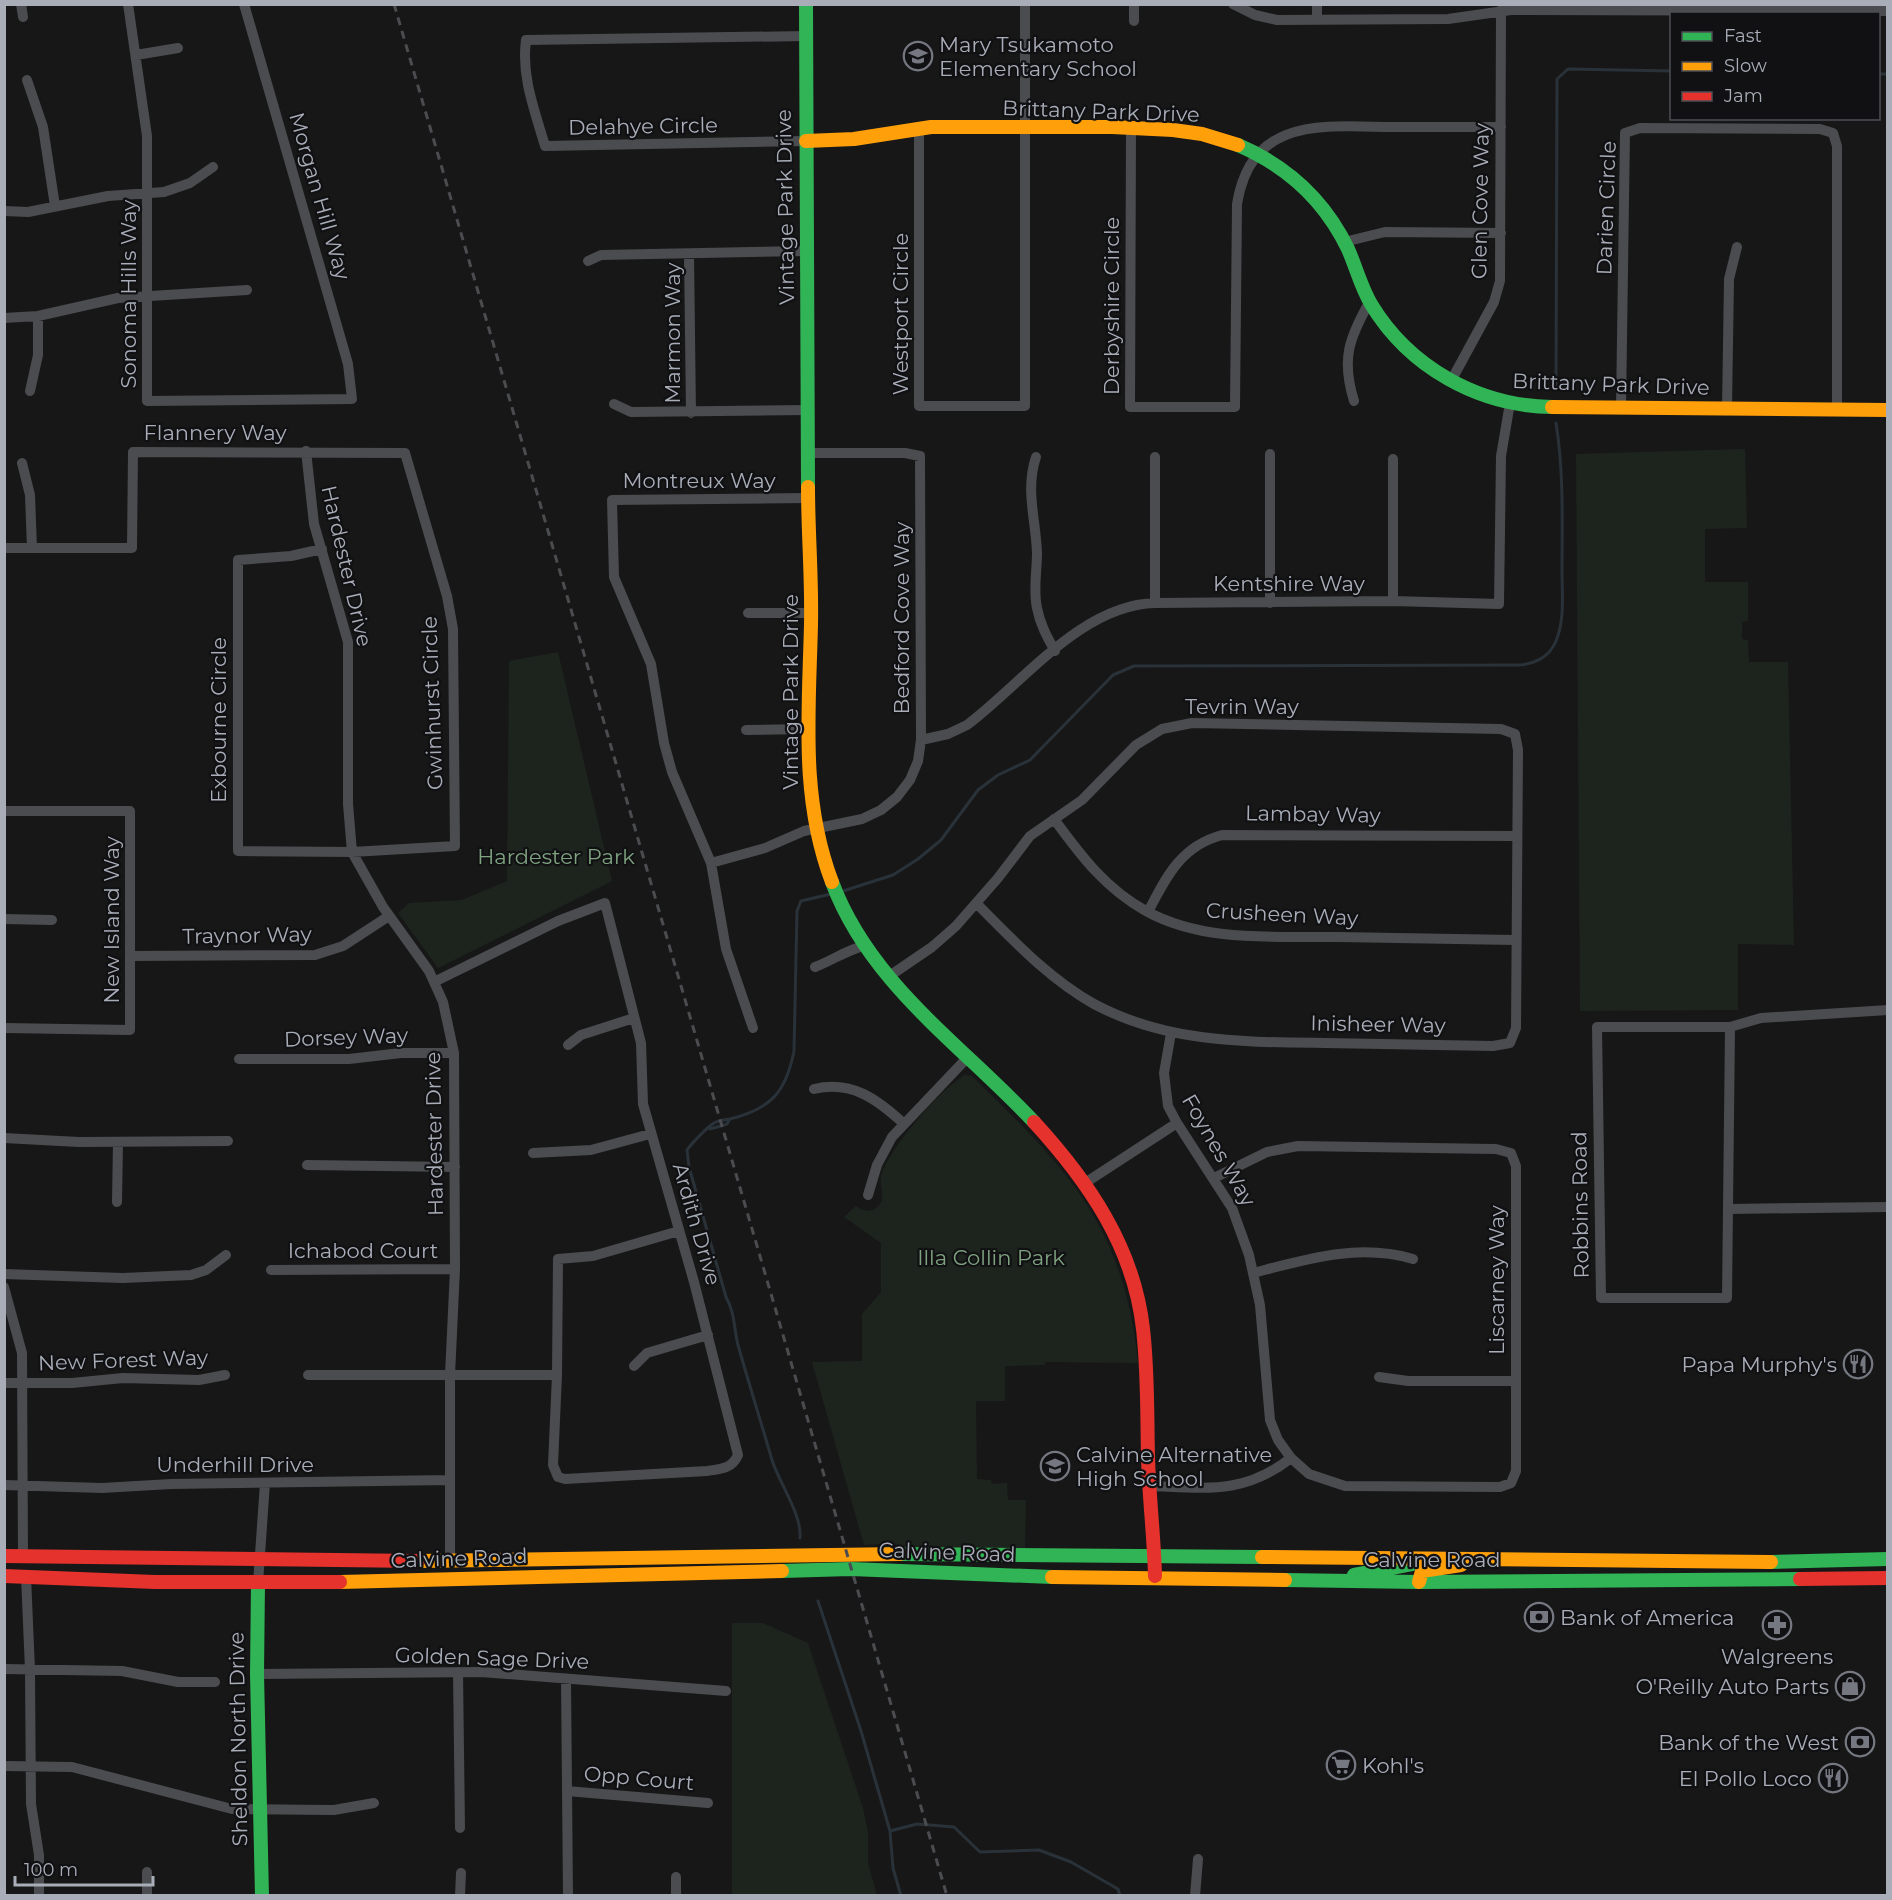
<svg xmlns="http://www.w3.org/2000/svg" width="1892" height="1900" viewBox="0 0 1892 1900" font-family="Montserrat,sans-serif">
  <rect width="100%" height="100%" fill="#171717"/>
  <path fill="#1d241e" d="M1745 449 1747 528 1705 529V582H1748V621L1742 622V639L1748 640 1749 662H1788L1794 945 1738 944V1010L1580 1011 1576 454Z
    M558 652 612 881 438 968 398 913 409 903 462 900 507 881 509 661Z
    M965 1075 972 1076C1066 1168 1124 1224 1138 1363L1045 1362V1365L1005 1366V1401H976L977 1479 991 1480 992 1484 1007 1483 1008 1500H1026L1025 1548H881V1544L864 1545 812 1362 862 1361V1314L881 1292V1243L844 1217 856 1206C864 1212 873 1213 880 1204 886 1196 878 1183 882 1173 891 1147 941 1088 965 1075Z
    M732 1623H763L808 1643 863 1808 868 1832V1863L877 1895H732Z"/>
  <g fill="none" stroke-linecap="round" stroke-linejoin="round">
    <path stroke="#2a3239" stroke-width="3" d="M1878 74H1888
      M1556 389 1557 79 1568 69 1672 71
      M840 892 893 875 918 859 941 840 978 790 998 775 1030 760 1113 675 1134 666 1516 665C1533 665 1549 658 1556 641 1565 620 1562 593 1562 572 1562 522 1564 473 1556 423
      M710 1129 727 1124 729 1120
      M800 1538C802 1514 779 1483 772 1460 761 1422 749 1384 738 1345 734 1329 735 1313 726 1297L689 1167 687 1150C692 1143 710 1124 716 1122 720 1120 725 1120 730 1119 771 1109 786 1092 794 1051L797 911 801 901 831 894
      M818 1601 861 1731 890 1831
      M901 1896 893 1868 890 1831 917 1824 954 1827 980 1852 1039 1850 1071 1862 1118 1889 1120 1896"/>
    <path stroke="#4b4c50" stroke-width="10" d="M21 4 23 17
      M128 4 147 136V401L352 399 348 364 244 4
      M1233 4 1255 15 1277 20 1448 19 1511 10 1888 11
      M1317 20V4
      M1134 21V4
      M806 36 526 40C521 77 535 111 545 146L806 141
      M136 55 178 48
      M27 80 43 127 55 206
      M919 127V406H1025V4
      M1131 129 1130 407H1235L1237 204C1251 117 1322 126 1390 127 1427 127 1464 127 1501 127
      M4 211 28 212 108 196 164 192 190 183 213 167
      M1344 242 1385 232 1501 233
      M689 254 691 413
      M588 261 601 255 807 251
      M4 318 38 316 118 298 247 290
      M1451 381 1494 302 1500 281 1501 10
      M30 391 38 355V316
      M1354 401C1341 359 1349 338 1370 301
      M614 404 631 412 808 410
      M1621 408 1625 133 1640 128 1820 129 1833 133 1837 146V409
      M1727 408 1729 279 1737 247
      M306 451 314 524 348 642V804L352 852 383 907 429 971 443 1002 454 1053 455 1269 450 1375V1561
      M1270 454V603
      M1036 457C1025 490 1036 520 1037 553 1037 571 1033 590 1037 608 1040 624 1047 637 1055 651
      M1393 459V601
      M22 463 30 495 32 548
      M4 548H132L133 452 405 453 447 596 453 629 455 846 352 852 238 851V560L291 556 322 549
      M1155 603V457
      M748 613H811
      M746 730 808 729
      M921 740 948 734 967 725C1023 683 1081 605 1155 603L1393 601 1499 604 1501 456 1510 403
      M4 811H130V1030L4 1028
      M1054 819C1081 856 1106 889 1146 911 1204 943 1274 936 1338 937 1397 938 1456 939 1515 940
      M711 863 765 848 804 831 862 819 881 810 897 797 910 780 918 761 921 740 920 456 905 453H808
      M1148 912C1166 877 1181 846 1222 835L1516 836
      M4 919 52 920
      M130 956 315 955 343 946 389 916
      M815 967C831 961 849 949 864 946
      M888 977 932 947 956 926 998 878 1030 836 1082 800 1136 745 1162 729 1192 723 1501 729 1515 734 1518 750 1516 1028 1510 1043 1493 1046C1437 1045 1381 1044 1325 1043 1244 1042 1167 1043 1094 1004 1049 979 1013 940 977 904
      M434 982 558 921 605 903 641 1043 643 1104 694 1282 738 1455C732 1469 720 1469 707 1471L565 1479 558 1477 553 1465 557 1375 558 1259 593 1256 679 1231
      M1730 1027 1727 1298H1601L1597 1027H1730L1761 1018 1888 1010
      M753 1028 726 949 711 863 672 772 664 743 651 664 614 577 612 500 808 498
      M1171 1033 1164 1073 1168 1106 1177 1123 1232 1208 1249 1255 1260 1305 1270 1420 1278 1440 1291 1458 1309 1474 1345 1486 1500 1487 1511 1483 1516 1471V1166L1511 1153 1496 1149 1298 1146 1267 1152 1214 1178
      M568 1045 581 1035 634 1018
      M239 1059H349L401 1053H454
      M814 1089C851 1080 877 1099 903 1123
      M4 1138 79 1142 228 1141
      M533 1153 591 1150 650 1134
      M307 1165 455 1167
      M1085 1183 1177 1123
      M868 1195 877 1165 892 1137 967 1058
      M117 1202 118 1142
      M1728 1209 1888 1207
      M271 1270 455 1269
      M1253 1273C1307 1259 1358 1243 1413 1259
      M4 1274 123 1278 191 1275 206 1270 226 1255
      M4 1287 22 1353 23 1555
      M634 1366 647 1353 708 1335
      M308 1375H557
      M1379 1377 1408 1381H1515
      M4 1383H72L123 1378 199 1380 225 1375
      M4 1485 102 1488 171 1484 449 1480
      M1149 1486C1206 1488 1244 1495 1291 1458
      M26 1576 30 1670 31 1804 39 1855V1896
      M258 1583 265 1483
      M4 1669 122 1671 178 1682H215
      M458 1672 460 1828
      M257 1674 481 1672 726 1691
      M566 1679 568 1896
      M4 1766 72 1767 232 1809 334 1810 374 1803
      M567 1791 708 1803
      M147 1872V1896
      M676 1877V1896
      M460 1896 461 1873
      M1195 1896 1198 1859"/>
    <path stroke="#30b455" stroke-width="14" d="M806 4 808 487
      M1238 145C1287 166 1325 201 1348 249 1356 267 1361 287 1371 304 1409 367 1478 406 1552 407
      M832 882C870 984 962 1045 1034 1122
      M900 1554 1262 1557
      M1771 1562 1888 1559
      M782 1571 851 1569 1052 1577
      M1354 1575 1412 1564
      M1285 1580 1419 1582 1800 1579
      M258 1583 257 1674 262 1896"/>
    <path stroke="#ff9f0a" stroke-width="14" d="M806 141 854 139 931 127H1112L1173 130 1202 134 1238 145
      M1552 407 1888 410
      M808 487C808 533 812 578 811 624 809 712 800 798 832 882
      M1262 1557 1771 1562
      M418 1561 900 1554
      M1052 1577 1285 1580
      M340 1582 782 1571
      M1419 1582 1422 1571 1461 1565"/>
    <path stroke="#e5322d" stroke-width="14" d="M1034 1122C1088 1181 1134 1247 1143 1329 1148 1372 1147 1414 1148 1457 1149 1497 1154 1536 1155 1576
      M4 1556 418 1561
      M4 1576 155 1582H340
      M1800 1579 1888 1578"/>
    <path stroke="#4b4c4f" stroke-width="3" stroke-dasharray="8 6" stroke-linecap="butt" d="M394 4 947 1896"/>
  </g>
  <defs>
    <g id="school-ring" transform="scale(1.5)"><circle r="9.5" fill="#111113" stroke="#757880" stroke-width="1.5"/><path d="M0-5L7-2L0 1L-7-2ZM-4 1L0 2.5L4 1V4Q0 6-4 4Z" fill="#757880"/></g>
    <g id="restaurant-ring" transform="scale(1.5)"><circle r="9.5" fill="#111113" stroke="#757880" stroke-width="1.5"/><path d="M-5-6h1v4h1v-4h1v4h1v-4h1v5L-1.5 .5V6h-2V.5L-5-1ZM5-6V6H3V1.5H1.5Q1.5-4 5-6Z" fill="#757880"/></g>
    <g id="bank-ring" transform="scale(1.5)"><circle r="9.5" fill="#111113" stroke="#757880" stroke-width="1.5"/><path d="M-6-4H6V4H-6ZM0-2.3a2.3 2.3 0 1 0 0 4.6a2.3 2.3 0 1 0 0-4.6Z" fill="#757880"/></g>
    <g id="pharmacy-ring" transform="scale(1.5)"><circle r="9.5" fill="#111113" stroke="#757880" stroke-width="1.5"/><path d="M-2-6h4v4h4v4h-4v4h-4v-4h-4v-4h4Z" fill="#757880"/></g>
    <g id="shop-ring" transform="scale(1.5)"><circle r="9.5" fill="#111113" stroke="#757880" stroke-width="1.5"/><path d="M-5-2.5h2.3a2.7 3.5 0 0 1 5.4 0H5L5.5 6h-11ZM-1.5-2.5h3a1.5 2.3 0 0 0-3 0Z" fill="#757880"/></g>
    <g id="supermarket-ring" transform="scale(1.5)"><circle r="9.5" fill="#111113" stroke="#757880" stroke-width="1.5"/><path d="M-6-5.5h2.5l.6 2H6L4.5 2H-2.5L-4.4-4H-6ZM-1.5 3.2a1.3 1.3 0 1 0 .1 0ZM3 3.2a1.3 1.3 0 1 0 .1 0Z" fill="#757880"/></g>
  </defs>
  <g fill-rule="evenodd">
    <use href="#school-ring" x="918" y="56"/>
    <use href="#restaurant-ring" x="1858" y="1364"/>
    <use href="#school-ring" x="1055" y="1466"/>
    <use href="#bank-ring" x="1539" y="1617"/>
    <use href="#pharmacy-ring" x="1777" y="1625"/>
    <use href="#shop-ring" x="1850" y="1686"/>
    <use href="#bank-ring" x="1860" y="1742"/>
    <use href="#supermarket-ring" x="1341" y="1765"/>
    <use href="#restaurant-ring" x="1833" y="1778"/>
  </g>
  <g text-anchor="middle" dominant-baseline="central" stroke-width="4.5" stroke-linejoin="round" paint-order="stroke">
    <g font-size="21" fill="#a8adb8" stroke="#111113" text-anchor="start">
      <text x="939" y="44">Mary Tsukamoto<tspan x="939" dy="24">Elementary School</tspan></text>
      <text x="1837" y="1364" text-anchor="end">Papa Murphy's</text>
      <text x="1076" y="1454">Calvine Alternative<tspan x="1076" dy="24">High School</tspan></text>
      <text x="1560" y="1617">Bank of America</text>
      <text x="1777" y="1656" text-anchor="middle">Walgreens</text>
      <text x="1829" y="1686" text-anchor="end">O'Reilly Auto Parts</text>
      <text x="1839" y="1742" text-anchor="end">Bank of the West</text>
      <text x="1362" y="1765">Kohl's</text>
      <text x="1812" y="1778" text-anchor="end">El Pollo Loco</text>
    </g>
    <g font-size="21" fill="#a8adb8" stroke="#111113">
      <text transform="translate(1101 111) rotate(2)">Brittany Park Drive</text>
      <text transform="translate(643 126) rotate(-1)">Delahye Circle</text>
      <text transform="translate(320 196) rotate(74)">Morgan Hill Way</text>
      <text transform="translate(1480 201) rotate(-89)">Glen Cove Way</text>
      <text transform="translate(785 207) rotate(-91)">Vintage Park Drive</text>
      <text transform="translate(1606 208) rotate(-88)">Darien Circle</text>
      <text transform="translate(128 294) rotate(-90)">Sonoma Hills Way</text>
      <text transform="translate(1111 306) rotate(-90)">Derbyshire Circle</text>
      <text transform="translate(900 314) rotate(-90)">Westport Circle</text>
      <text transform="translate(672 333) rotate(-90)">Marmon Way</text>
      <text transform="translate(1611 384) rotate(2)">Brittany Park Drive</text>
      <text x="215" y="432">Flannery Way</text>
      <text x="699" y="480">Montreux Way</text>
      <text transform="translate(347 566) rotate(77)">Hardester Drive</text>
      <text x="1289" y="583">Kentshire Way</text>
      <text transform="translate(901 618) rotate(-90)">Bedford Cove Way</text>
      <text transform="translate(790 692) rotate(-90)">Vintage Park Drive</text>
      <text transform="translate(432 703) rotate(-92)">Gwinhurst Circle</text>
      <text x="1242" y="706">Tevrin Way</text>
      <text transform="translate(218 720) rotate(-90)">Exbourne Circle</text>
      <text transform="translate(1313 814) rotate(1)">Lambay Way</text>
      <text transform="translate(1282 914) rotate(3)">Crusheen Way</text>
      <text transform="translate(111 920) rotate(-90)">New Island Way</text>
      <text transform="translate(247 935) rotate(-1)">Traynor Way</text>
      <text transform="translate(1378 1024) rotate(1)">Inisheer Way</text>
      <text transform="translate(346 1037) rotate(-2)">Dorsey Way</text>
      <text transform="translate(434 1134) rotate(-91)">Hardester Drive</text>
      <text transform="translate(1219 1150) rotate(60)">Foynes Way</text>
      <text transform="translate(1580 1205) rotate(-91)">Robbins Road</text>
      <text transform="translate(697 1224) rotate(74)">Ardith Drive</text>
      <text x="363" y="1250">Ichabod Court</text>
      <text transform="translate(1496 1280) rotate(-90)">Liscarney Way</text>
      <text transform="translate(123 1360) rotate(-2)">New Forest Way</text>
      <text x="235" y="1464">Underhill Drive</text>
      <text transform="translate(947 1552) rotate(2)">Calvine Road</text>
      <text transform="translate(459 1558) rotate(-2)">Calvine Road</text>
      <text x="1432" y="1559">Calvine Road</text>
      <text transform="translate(492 1658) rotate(2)">Golden Sage Drive</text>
      <text transform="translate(238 1739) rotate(-91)">Sheldon North Drive</text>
      <text transform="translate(639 1778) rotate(5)">Opp Court</text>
    </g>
    <g font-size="21" fill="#7fa381" stroke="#111113">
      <text x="556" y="856">Hardester Park</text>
      <text x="991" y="1257">Illa Collin Park</text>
    </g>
  </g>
  <rect width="1892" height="1900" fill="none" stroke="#a8adb8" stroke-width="12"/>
  <rect x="1670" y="12" width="210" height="108" fill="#111113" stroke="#4d4f55" stroke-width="1.5"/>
  <rect x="1682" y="32" width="30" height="9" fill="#30b455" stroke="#4d4f55" stroke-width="1.5"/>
  <text x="1724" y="42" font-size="18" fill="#a8adb8">Fast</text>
  <rect x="1682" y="62" width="30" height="9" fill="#ff9f0a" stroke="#4d4f55" stroke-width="1.5"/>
  <text x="1724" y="72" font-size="18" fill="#a8adb8">Slow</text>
  <rect x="1682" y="92" width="30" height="9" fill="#e5322d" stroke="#4d4f55" stroke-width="1.5"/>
  <text x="1724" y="102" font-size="18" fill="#a8adb8">Jam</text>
  <path d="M15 1876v9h138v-9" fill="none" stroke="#a8adb8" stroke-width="3"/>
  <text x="24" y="1876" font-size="18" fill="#a8adb8" stroke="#111113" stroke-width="4.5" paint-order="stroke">100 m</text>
</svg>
